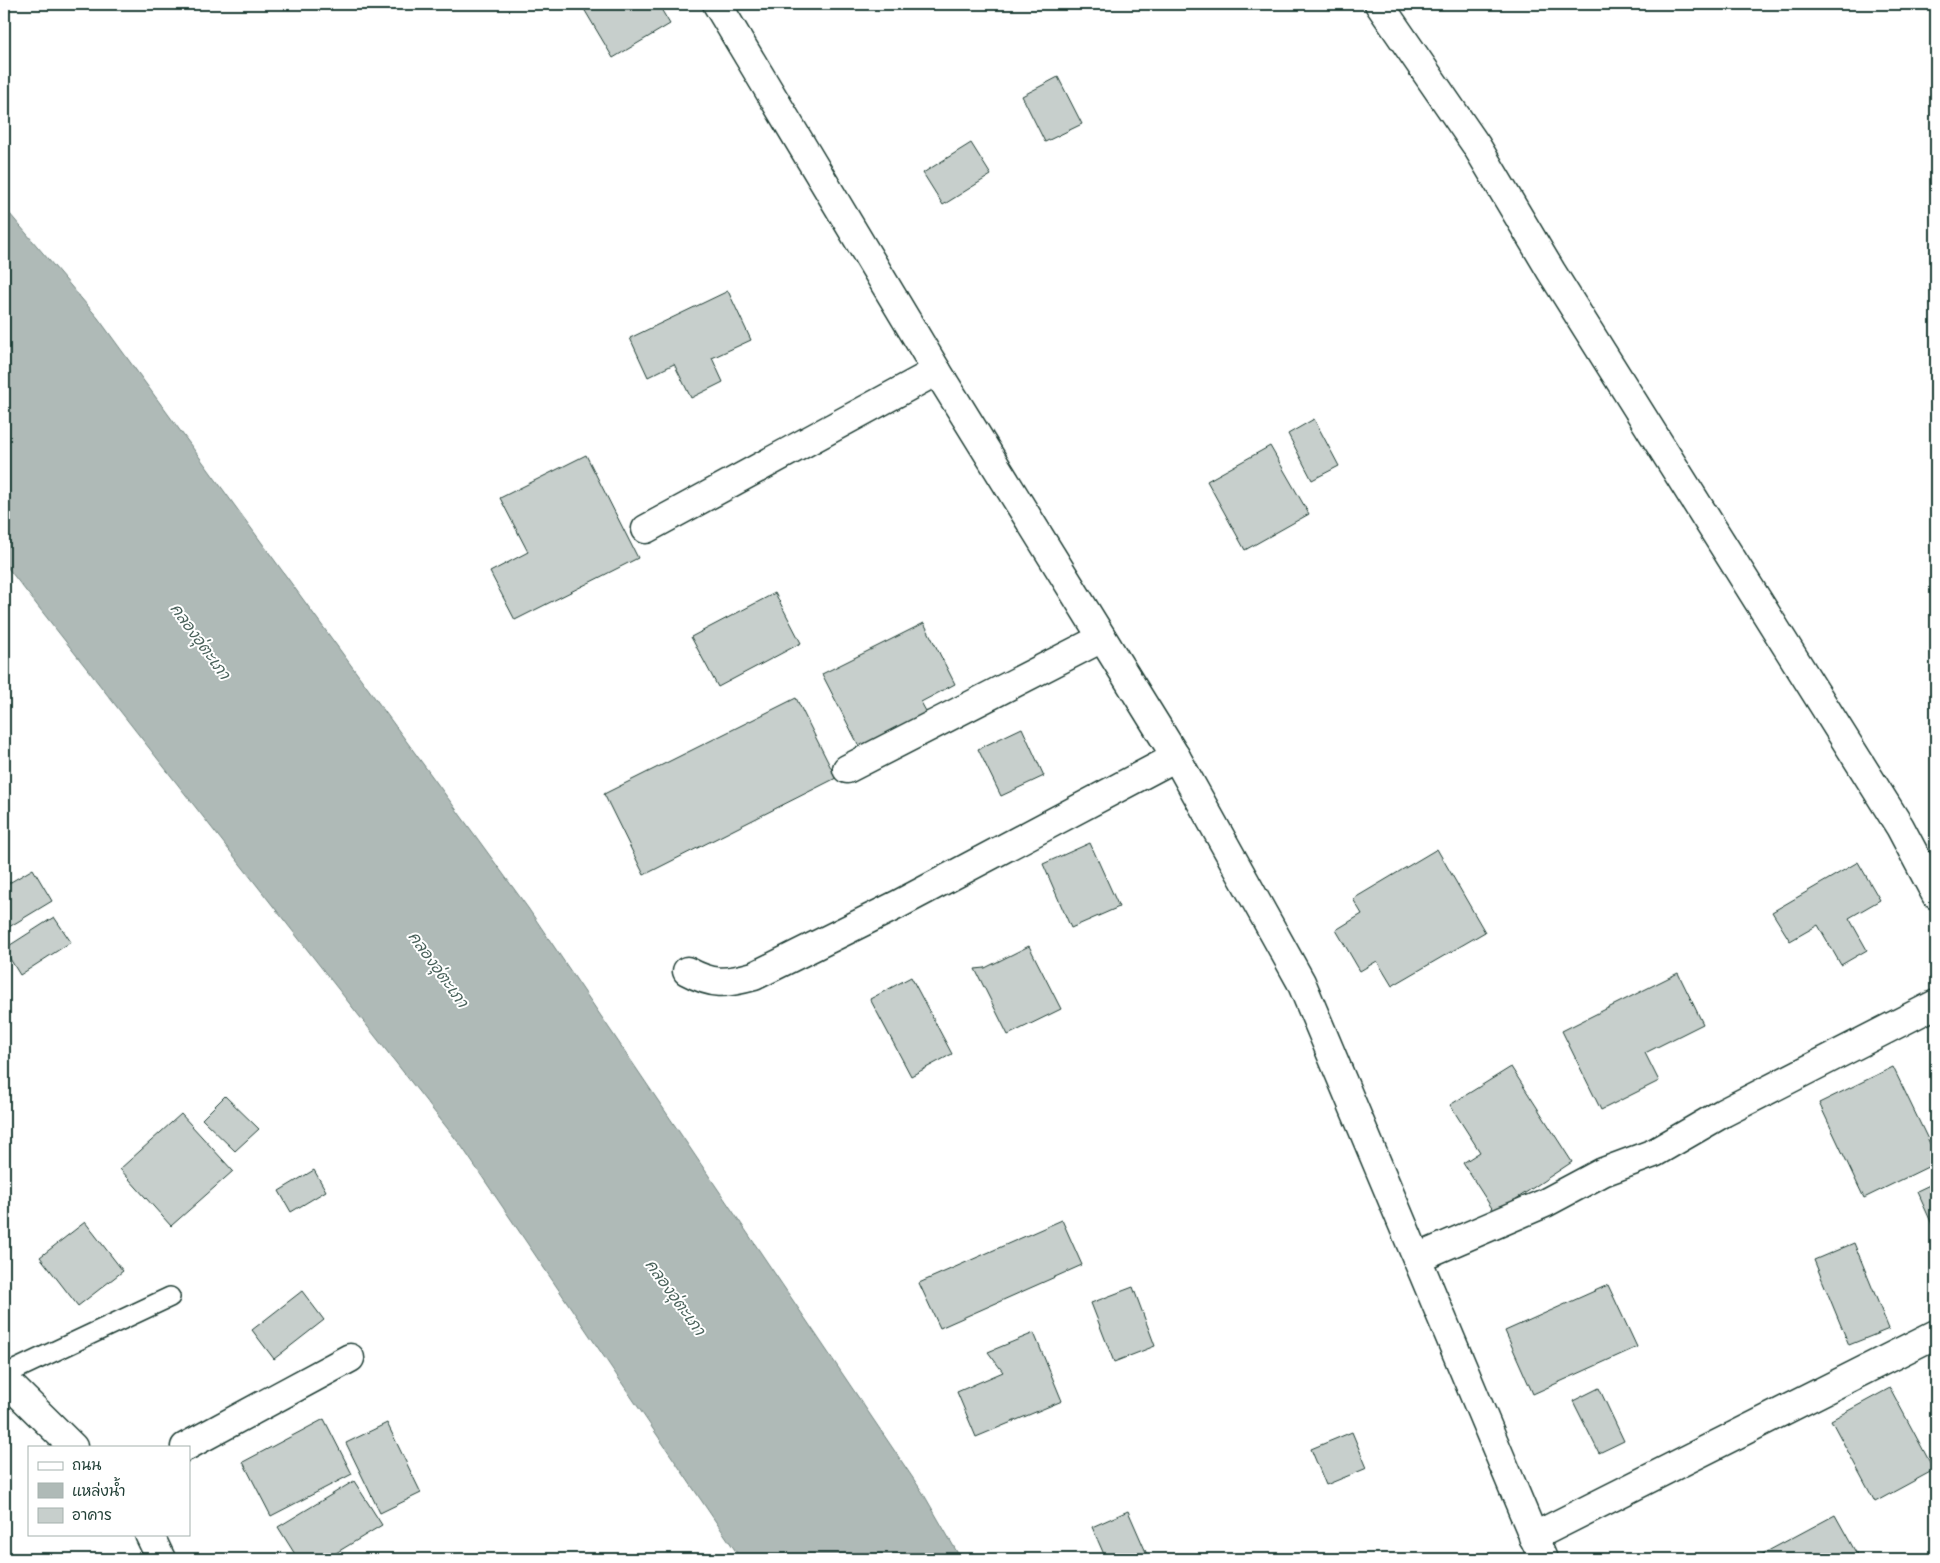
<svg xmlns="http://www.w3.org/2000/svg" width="1940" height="1563" viewBox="0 0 1940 1563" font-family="'Gochi Hand','Playpen Sans Thai',sans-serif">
  <rect width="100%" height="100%" fill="#fff"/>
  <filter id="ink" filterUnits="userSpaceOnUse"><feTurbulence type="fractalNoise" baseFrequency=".02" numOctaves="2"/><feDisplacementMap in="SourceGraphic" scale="10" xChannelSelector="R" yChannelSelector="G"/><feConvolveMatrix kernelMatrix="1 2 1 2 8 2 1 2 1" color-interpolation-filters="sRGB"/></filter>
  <g filter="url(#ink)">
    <path fill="#afbab7" stroke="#758883" d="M4 207 98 318 528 908 923 1493 961 1559H741L462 1147 4 563Z"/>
    <path fill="#c7cfcc" stroke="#1f3d34" d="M581 4H658L670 24 613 58Z
      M1058 77 1082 124 1045 142 1022 96Z
      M971 143 991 175 943 205 923 173Z
      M728 291 751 340 712 358 723 382 691 398 674 364 648 377 630 338Z
      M1314 419 1339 466 1312 480 1288 434Z
      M1270 446 1309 514 1245 550 1207 481Z
      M586 455 638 558 515 620 490 572 528 552 500 498Z
      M775 593 801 643 718 687 691 637Z
      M924 623 955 684 921 702 927 713 860 748 822 674Z
      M796 698 836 778 644 875 604 794Z
      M1022 728 1044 776 1001 796 978 749Z
      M1090 843 1119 907 1071 928 1043 864Z
      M1437 849 1485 932 1392 986 1377 961 1360 971 1336 930 1362 914 1353 899Z
      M1858 862 1880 900 1849 918 1867 950 1841 965 1818 925 1790 941 1772 912Z
      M33 869 52 901 4 930V886Z
      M54 917 71 942 20 975 4 949Z
      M1029 946 1061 1009 1008 1035 975 969 985 968Z
      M1678 973 1703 1024 1645 1053 1659 1081 1601 1110 1562 1031Z
      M911 977 952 1054 911 1076 870 999Z
      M1511 1067 1572 1162 1495 1213 1463 1163 1480 1152 1450 1105Z
      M1893 1067 1936 1156V1163L1864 1198 1819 1103Z
      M225 1096 259 1129 235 1151 202 1119Z
      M181 1114 233 1171 171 1226 120 1169Z
      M314 1170 326 1191 291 1212 279 1191Z
      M1936 1182V1233L1917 1191Z
      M1062 1220 1082 1265 940 1328 919 1283Z
      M85 1222 123 1271 78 1306 40 1257Z
      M1854 1243 1889 1329 1849 1345 1814 1260Z
      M1608 1285 1637 1347 1533 1394 1505 1331Z
      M1133 1287 1155 1346 1114 1362 1091 1303Z
      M302 1291 324 1320 274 1359 252 1330Z
      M1034 1333 1062 1401 976 1437 957 1392 1003 1372 988 1352Z
      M1599 1388 1624 1441 1599 1453 1573 1401Z
      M1890 1388 1934 1470 1875 1502 1831 1420Z
      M324 1419 352 1474 271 1516 243 1462Z
      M387 1423 421 1493 380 1513 346 1443Z
      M1352 1432 1367 1468 1326 1485 1311 1449Z
      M354 1481 382 1525 326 1559H298L278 1527Z
      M1128 1511 1149 1559H1106L1092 1527Z
      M1835 1515 1859 1558 1856 1559H1753Z"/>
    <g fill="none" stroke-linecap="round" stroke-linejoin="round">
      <g stroke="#1f3d34" stroke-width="22">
        <path id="lane" d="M4 1375 170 1297"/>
      </g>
      <g stroke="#1f3d34" stroke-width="31">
        <path id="street" d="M1379 4 1476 145 1551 271 1900 827 1936 895
          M646 529 937 371
          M847 769 1102 638
          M687 971C713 985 725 984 754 976L897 905 1176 757
          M1417 1258 1545 1203 1603 1172 1654 1153 1723 1113 1936 1004
          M4 1379 73 1447
          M185 1447 350 1358
          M149 1534 161 1559
          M1533 1537 1936 1334"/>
      </g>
      <g stroke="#1f3d34" stroke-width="31">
        <path id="secondary" d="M717 4 937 371 1176 757 1301 982 1543 1559"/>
      </g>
      <use href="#lane" stroke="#fff" stroke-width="19"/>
      <use href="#street" stroke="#fff" stroke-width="28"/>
      <use href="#secondary" stroke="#fff" stroke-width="28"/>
    </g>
  </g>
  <g text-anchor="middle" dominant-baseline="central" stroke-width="4" stroke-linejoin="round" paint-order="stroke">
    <g font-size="16" font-style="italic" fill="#4a625b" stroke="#fff">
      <text transform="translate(198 643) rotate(54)">คลองอุ่ตะเภา</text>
      <text transform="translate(436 971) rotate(54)">คลองอุ่ตะเภา</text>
      <text transform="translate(673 1299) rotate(54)">คลองอุ่ตะเภา</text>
    </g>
  </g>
  <rect width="1940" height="1563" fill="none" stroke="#fff" stroke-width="20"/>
  <rect x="10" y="10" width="1920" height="1543" fill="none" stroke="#1f3d34" stroke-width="2" filter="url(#ink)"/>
  <rect x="28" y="1446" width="162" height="90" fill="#ffffff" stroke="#a5b1ae"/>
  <rect x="38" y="1462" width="25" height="8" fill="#ffffff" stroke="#a5b1ae"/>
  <text x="72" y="1470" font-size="15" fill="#1f3d34">ถนน</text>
  <rect x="38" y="1483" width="25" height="15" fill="#afbab7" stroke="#a5b1ae"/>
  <text x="72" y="1496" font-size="15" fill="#1f3d34">แหล่งน้ำ</text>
  <rect x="38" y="1508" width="25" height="15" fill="#c7cfcc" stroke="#a5b1ae"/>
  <text x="72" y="1520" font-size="15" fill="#1f3d34">อาคาร</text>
</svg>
